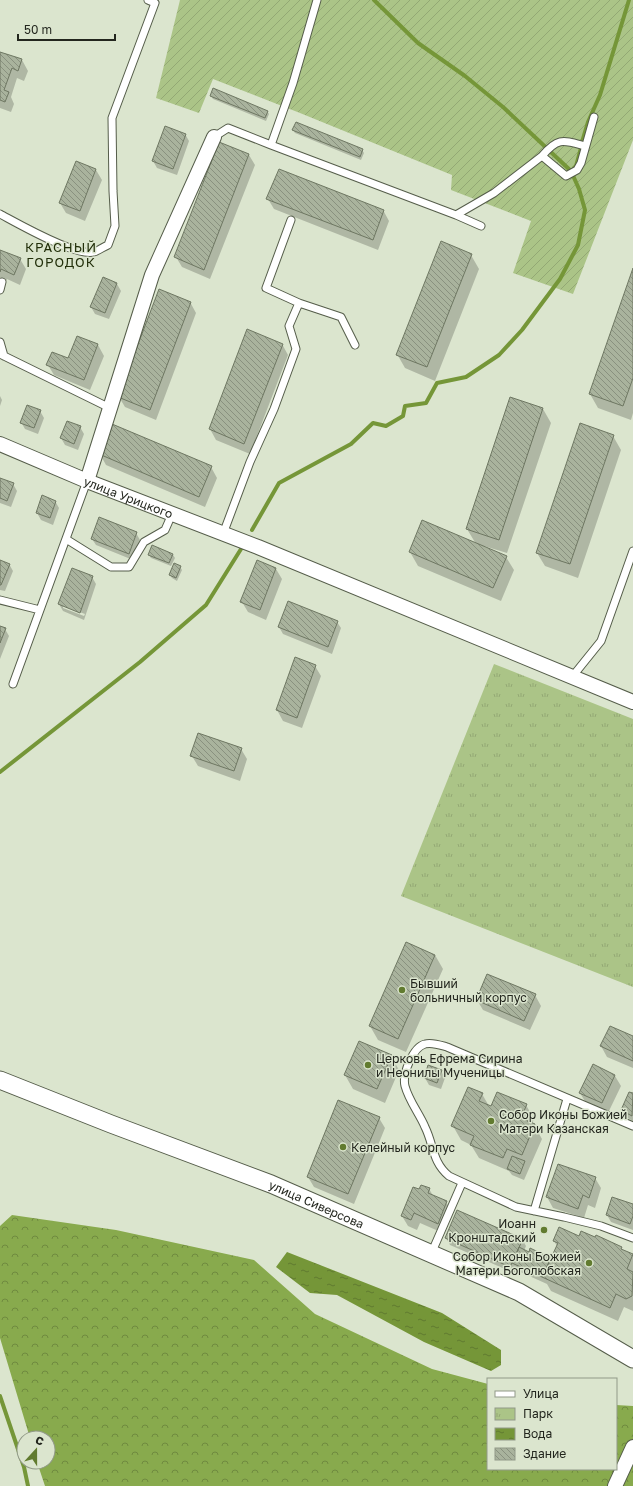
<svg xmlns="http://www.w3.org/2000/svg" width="633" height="1486" viewBox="0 0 633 1486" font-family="'Golos Text',sans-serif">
  <defs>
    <pattern id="forest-crowns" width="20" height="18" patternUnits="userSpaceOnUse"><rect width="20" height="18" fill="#88aa4d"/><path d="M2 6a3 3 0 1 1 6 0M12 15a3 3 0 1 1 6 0" fill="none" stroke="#6f8a3f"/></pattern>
    <pattern id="park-tufts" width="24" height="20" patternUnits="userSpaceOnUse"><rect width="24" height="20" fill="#abc487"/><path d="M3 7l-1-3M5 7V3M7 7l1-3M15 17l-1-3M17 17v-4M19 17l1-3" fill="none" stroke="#93a874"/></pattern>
    <pattern id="garden-furrows" width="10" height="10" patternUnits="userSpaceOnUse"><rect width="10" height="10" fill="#abc487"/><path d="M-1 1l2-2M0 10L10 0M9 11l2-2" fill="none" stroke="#93a874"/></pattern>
    <pattern id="water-ripples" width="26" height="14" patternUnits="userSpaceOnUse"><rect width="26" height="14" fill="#759638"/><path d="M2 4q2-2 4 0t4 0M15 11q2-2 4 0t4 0" fill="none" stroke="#607a2f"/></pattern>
    <pattern id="building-back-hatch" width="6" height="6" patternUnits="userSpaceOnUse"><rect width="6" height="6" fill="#a9b39d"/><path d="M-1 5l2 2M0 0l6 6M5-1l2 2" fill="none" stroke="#89917f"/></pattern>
  </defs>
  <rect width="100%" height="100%" fill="#dbe5ce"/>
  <path fill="url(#forest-crowns)" d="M12 1215 116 1230 254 1260 315 1314 432 1369 488 1384V1469H616V1405L633 1406V1486H45L37 1462H48V1438H30L0 1338V1226Z"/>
  <path fill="url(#park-tufts)" d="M494 664 633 719V987L401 896Z"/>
  <path fill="url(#garden-furrows)" d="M180 0H633V140L573 294 513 273 531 221 451 190 452 175 300 113 213 79 199 113 156 98Z"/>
  <path fill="url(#water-ripples)" d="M287 1252 442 1313 501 1350V1365L491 1371 424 1342 337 1295 310 1293 276 1267Z"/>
  <path fill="#0003" fill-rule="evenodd" d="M0 53 22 60 28 71 24 81 17 78 11 97 14 104 11 112 0 108Z
    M211 96 267 111 269 114 266 121 213 99Z
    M293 130 362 150 364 153 361 160 295 133Z
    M185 134 189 141 177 175 157 168 153 161Z
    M220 144 249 155 255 165 210 279 182 267 176 257Z
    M96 170 102 180 85 221 66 213 60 203Z
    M268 199 383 210 389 221 378 250 274 209Z
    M0 251 20 259 26 269 20 285 7 279 4 287 0 286Z
    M471 255 479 269 435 381 405 368 397 354Z
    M633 271V413L631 420 598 408 590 394Z
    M103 278 117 284 121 291 109 319 95 314 91 307Z
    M190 302 196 313 156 420 125 407 119 397Z
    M282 344 288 355 250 454 216 440 210 429Z
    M98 345 104 356 90 390 54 375 48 365 68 360Z
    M0 396 2 400 0 406Z
    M510 398 543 409 551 423 507 553 484 546V547L506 557 514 570 501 601 418 566 410 552 476 544 467 529Z
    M40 411 44 418 38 434 25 429 21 422Z
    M80 427 84 434 78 450 65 445 61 438Z
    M613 436 621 450 578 578 545 566 537 553Z
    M100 454 211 467 217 478 205 507 106 465Z
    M0 480 13 484 17 491 11 507 0 503Z
    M55 501 59 508 53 525 41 520 37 513Z
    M136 533 140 540 133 560 96 545 92 539Z
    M153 547 173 555 175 558 171 566 151 558 149 555Z
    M0 561 9 564 13 571 5 591 0 590Z
    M180 567 182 570 177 581 172 578 170 575Z
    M276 569 282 579 266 620 248 612 242 602Z
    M92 577 96 584 84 620 63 611 59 604ZM63 606 85 614 84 616 63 608Z
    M337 622 341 628 332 654 283 634 279 627Z
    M0 627 5 629 9 636 0 659Z
    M296 659 315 666 321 676 302 728 283 721 277 710Z
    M241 749 247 759 240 781 198 766 192 756Z
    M435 955 443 969 406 1052 378 1040 370 1026Z
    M535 995 541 1006 530 1030 483 1010 477 1000Z
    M633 1037V1068L607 1057 601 1046Z
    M391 1056 399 1070 385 1103 353 1089 345 1075Z
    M593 1066 615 1076 621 1086 608 1113 586 1103 580 1093Z
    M441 1071 445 1078 441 1089 429 1085 425 1078Z
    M630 1093 633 1095V1121L626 1117 622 1110Z
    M482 1094 489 1106 526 1105 534 1119 532 1124 534 1125 542 1139 524 1180 512 1175 509 1171 479 1158 471 1145 461 1140 453 1126Z
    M379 1118 385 1128 354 1204 314 1187 308 1177Z
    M595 1178 601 1188 595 1208 588 1205 584 1218 553 1208 547 1197Z
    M429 1189 434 1197 446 1202 452 1212 443 1233 420 1223 417 1230 408 1226 402 1216 420 1191Z
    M633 1205V1230L611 1222 607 1215Z
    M580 1237 621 1248 623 1251 633 1255V1311L624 1307 618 1321 551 1291 547 1284 516 1270 514 1273 450 1245 446 1238 522 1239 526 1246 524 1251 551 1259 557 1246 554 1241Z"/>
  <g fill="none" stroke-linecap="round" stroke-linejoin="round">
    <path stroke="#759638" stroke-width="4" d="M582 142 588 122 600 95 629 0
      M574 168 576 166 581 148
      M252 530 279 483 351 444 373 423 386 426 403 416 405 406 426 403 437 383 466 377 499 355 522 330 560 279 578 245 585 210 579 189 571 171 503 107 465 76 418 43 374 0
      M0 772 140 662 206 605 241 549
      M0 1396 24 1467 28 1486"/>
  </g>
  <path fill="url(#building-back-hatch)" stroke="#6e7762" d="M0 52 22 59 18 71 12 68 4 90 9 92 5 102 0 100Z
    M213 88 268 111 265 118 210 96Z
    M296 122 363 149 360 157 292 130Z
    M165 126 186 134 173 169 152 161Z
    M219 142 249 154 204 270 174 257Z
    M76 161 96 169 80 211 59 203Z
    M279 169 384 210 373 240 266 199Z
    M441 241 472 254 427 367 396 355Z
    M0 250 21 258 14 275 1 269 0 272Z
    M633 268V378L623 406 589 394Z
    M103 277 117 283 105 313 90 307Z
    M159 289 191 302 150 410 118 397Z
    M247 329 283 344 244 444 209 429Z
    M77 336 98 344 84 380 46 365 52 352 68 358Z
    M510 397 543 408 499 540 466 529Z
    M27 405 41 410 34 428 20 423Z
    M67 421 81 426 74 444 60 438Z
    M580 423 614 435 570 564 536 553Z
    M112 424 212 466 199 497 99 454Z
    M0 478 14 483 7 501 0 498Z
    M42 495 56 501 50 518 36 513Z
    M99 517 137 532 129 554 91 539Z
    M422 520 507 556 493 588 409 552Z
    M152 545 173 554 169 563 148 555Z
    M0 560 10 564 1 585H0Z
    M257 560 276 568 260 610 240 602Z
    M174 563 181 566 176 578 169 575Z
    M72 568 93 576 80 613 58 604Z
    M288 601 338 621 328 647 278 627Z
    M0 626 6 628 0 643Z
    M295 657 316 665 297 718 276 710Z
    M198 733 242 748 234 771 190 756Z
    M406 942 435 955 398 1039 369 1026Z
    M487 974 536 994 524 1021 476 1000Z
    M610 1026 633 1036V1061L600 1046Z
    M359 1041 392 1055 377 1089 344 1075Z
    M593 1064 615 1075 602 1103 579 1093Z
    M428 1065 442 1070 437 1083 424 1078Z
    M468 1087 483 1093 479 1101 491 1106 497 1092 527 1104 521 1118 535 1124 522 1155 507 1149 503 1158 470 1145 474 1136 451 1126Z
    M629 1092 633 1093 632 1116 621 1110Z
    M338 1100 380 1117 348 1194 307 1177Z
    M512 1156 525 1161 520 1174 507 1169Z
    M558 1164 596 1177 589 1198 583 1195 578 1209 546 1197Z
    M421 1185 430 1188 428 1193 447 1201 438 1224 414 1213 411 1220 401 1216 413 1187 419 1189Z
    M612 1197 633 1204V1216L630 1224 606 1215Z
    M457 1210 523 1239 510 1267 445 1238Z
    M559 1227 579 1236 581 1231 595 1237 596 1235 622 1247 621 1249 633 1254 627 1269 633 1272 632 1296 626 1299 616 1294 610 1308 542 1277 558 1243 553 1241Z
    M519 1247 529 1252 530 1248 551 1258 542 1277 512 1263Z"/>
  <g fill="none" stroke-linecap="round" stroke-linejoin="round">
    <g stroke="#555d4a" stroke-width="9">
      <path id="service" d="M214 137 228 128 271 145 293 83 317 0
        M271 145 456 215 494 193 542 156 566 176 577 170 581 163 594 117
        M542 156C558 137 563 140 585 146
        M0 214C17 223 76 257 94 252 98 251 103 247 108 245L115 226 113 191 112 118 155 3 148 0
        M456 215 481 226
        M291 220 266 288 299 303
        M0 290 2 282
        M0 342 4 356
        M0 354 110 408
        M223 534 250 462 274 409 296 349 289 326 299 303 341 317 355 345
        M66 539 111 567H129L144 542 165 530 172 514
        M0 600 40 610
        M572 677 601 641 633 551
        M13 684 87 481
        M633 1126 447 1047C440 1045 432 1042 425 1044 413 1047 402 1074 405 1086 409 1101 419 1113 425 1127 434 1145 432 1162 449 1176L516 1207 564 1217 601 1226 633 1238
        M534 1211 567 1099
        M431 1254 462 1183"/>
    </g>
    <g stroke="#555d4a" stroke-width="16">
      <g id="minor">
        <path id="s1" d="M0 444 87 481 258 547 633 702"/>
        <path d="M87 481 152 275 214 137"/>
        <path d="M615 1486 633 1447"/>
      </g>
    </g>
    <g stroke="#555d4a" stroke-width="19">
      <g id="tertiary">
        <path id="s2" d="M0 1080 111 1124 271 1184 519 1292 633 1359"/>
      </g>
    </g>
    <use href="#service" stroke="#fff" stroke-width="7"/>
    <use href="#minor" stroke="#fff" stroke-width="14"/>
    <use href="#tertiary" stroke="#fff" stroke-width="17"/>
  </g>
  <g fill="#617b2f" stroke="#dbe5ce" stroke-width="1.5">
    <circle cx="402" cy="990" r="4"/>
    <circle cx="368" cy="1065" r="4"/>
    <circle cx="491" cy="1121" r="4"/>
    <circle cx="343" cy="1147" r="4"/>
    <circle cx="544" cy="1230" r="4"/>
    <circle cx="589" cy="1263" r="4"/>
  </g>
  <g text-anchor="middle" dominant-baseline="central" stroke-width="3" stroke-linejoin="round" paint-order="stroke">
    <g font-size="12" fill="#23261e" stroke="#dbe5ce">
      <text stroke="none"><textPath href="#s1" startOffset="139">улица Урицкого</textPath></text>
      <text stroke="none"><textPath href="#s2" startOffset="340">улица Сиверсова</textPath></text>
    </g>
    <g font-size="12" fill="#23261e" stroke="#dbe5ce" text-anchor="start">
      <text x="410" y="983">Бывший<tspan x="410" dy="14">больничный корпус</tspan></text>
      <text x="376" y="1058">Церковь Ефрема Сирина<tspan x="376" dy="14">и Неонилы Мученицы</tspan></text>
      <text x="499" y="1114">Собор Иконы Божией<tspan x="499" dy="14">Матери Казанская</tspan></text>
      <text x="351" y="1147">Келейный корпус</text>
      <text x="536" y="1223" text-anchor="end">Иоанн<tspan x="536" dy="14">Кронштадский</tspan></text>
      <text x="581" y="1256" text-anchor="end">Собор Иконы Божией<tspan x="581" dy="14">Матери Боголюбская</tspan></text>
    </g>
    <g font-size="13" letter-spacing="1" fill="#222f0a" stroke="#dbe5ce">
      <text x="61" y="247">КРАСНЫЙ<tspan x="61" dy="15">ГОРОДОК</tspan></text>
    </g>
  </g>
  <rect x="487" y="1378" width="130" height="92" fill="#dbe5ce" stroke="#919988"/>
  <rect x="495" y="1391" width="20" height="6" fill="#ffffff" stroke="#919988"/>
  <text x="523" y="1398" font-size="12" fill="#23261e">Улица</text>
  <rect x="495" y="1408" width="20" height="12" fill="url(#park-tufts)" stroke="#919988"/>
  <text x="523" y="1418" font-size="12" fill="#23261e">Парк</text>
  <rect x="495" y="1428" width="20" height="12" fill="url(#water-ripples)" stroke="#919988"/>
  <text x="523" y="1438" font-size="12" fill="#23261e">Вода</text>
  <rect x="495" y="1448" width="20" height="12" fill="url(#building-back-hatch)" stroke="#919988"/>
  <text x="523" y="1458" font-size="12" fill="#23261e">Здание</text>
  <g transform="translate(36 1450) rotate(21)"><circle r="19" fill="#dbe5ce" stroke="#919988"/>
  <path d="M0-3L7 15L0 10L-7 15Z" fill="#617b2f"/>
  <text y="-6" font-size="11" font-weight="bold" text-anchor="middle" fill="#23261e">С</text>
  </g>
  <path d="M18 34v6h97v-6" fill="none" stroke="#23261e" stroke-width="2"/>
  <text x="24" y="34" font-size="12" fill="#23261e" stroke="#dbe5ce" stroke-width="3" paint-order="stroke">50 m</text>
</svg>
